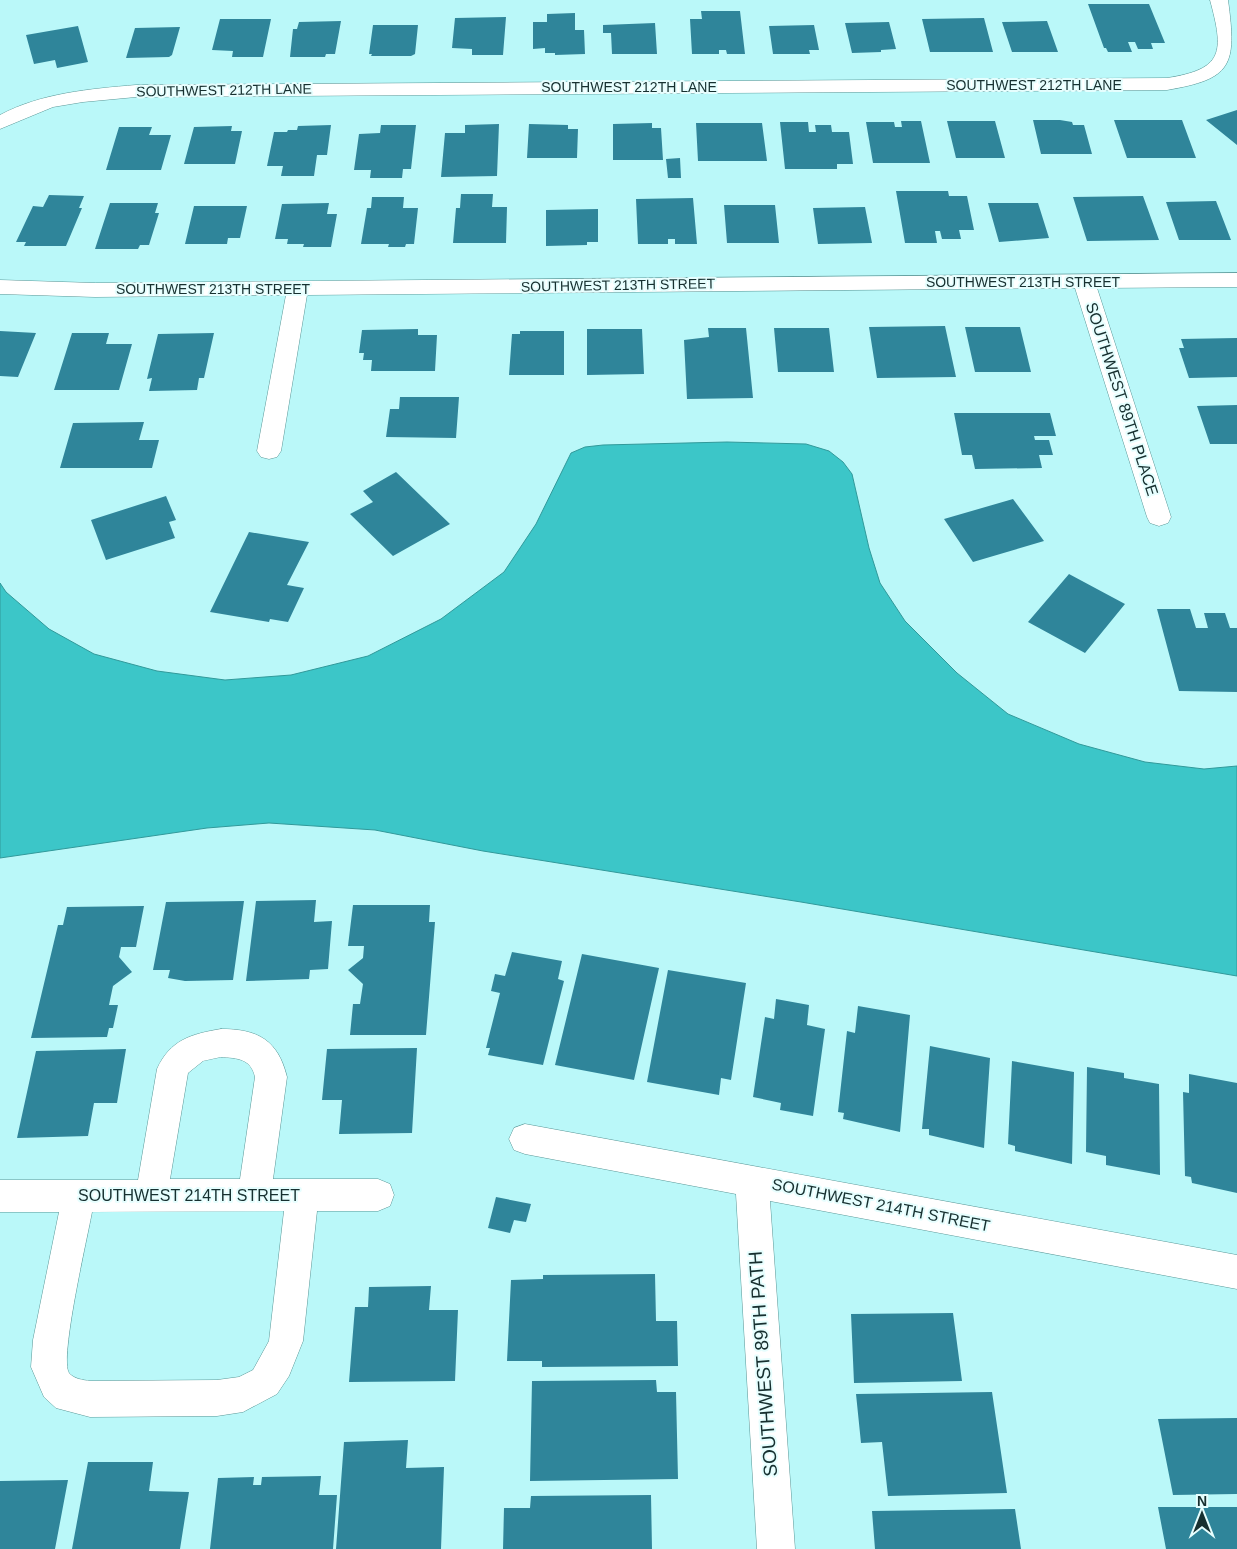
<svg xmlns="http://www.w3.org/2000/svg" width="1237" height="1549" viewBox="0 0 1237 1549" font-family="Helvetica,sans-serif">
  <rect width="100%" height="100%" fill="#baf8f9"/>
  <path fill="#3cc6c8" stroke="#31999a" d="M727 442 806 444 829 451 843 462 852 474 869 548 880 583 905 621 957 673 1008 714 1079 744 1145 762 1204 769 1237 766V976L801 902 483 851 375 830 269 823 207 828 0 858V583L6 592 49 629 94 654 157 671 225 680 291 675 368 656 441 619 504 572 536 524 571 453 585 447 603 445Z"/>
  <path fill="#2f859a" d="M1088 4H1149L1165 43H1151L1153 49H1138L1135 42H1128L1132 52H1108L1106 48H1104Z
    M701 11H740L745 54H727L726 50H719V54H692L690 19H702Z
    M575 13V30H584L585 54 555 55V53H545V48L533 49V22H547V14Z
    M506 17 503 55H472V49L452 48 455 18Z
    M984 18 993 52H930L922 19Z
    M220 19H271L263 57H232L233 51 212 50Z
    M341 21 335 54H326L325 57H290L293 29H297L299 22Z
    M1047 21 1058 52H1012L1002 22Z
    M889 22 896 49 881 50V52L852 53 845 23Z
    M655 23 657 54H612L611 33H603V25Z
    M373 25H418L415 54 411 56H371L372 54H369Z
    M814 25 819 50H809L810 54H773L769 26Z
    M78 26 88 62 57 68 55 60 34 64 26 35Z
    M180 27 172 55 169 57 126 58 135 28Z
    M1237 110V145L1206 120Z
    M1033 120H1060L1072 122 1073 125H1084L1092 154H1041Z
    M1114 120H1182L1196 158H1127Z
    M901 121H921L930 163H873L866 122H894L895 127H902Z
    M947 121H995L1005 158H956Z
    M780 122H808L809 132H816L815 125H831L832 132H849L853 164H837V169H785Z
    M652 123V128H661L663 160H613V124Z
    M696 123H762L767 161H698Z
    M499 124 497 176 441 177 445 133H465V125Z
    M529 124 568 125V129H578L577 158H527Z
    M331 125 327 155H317L314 176H281L283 166H267L274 132H287L288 130H297L298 126Z
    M381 125H416L411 169H403L402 178H370L371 170H354L359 134 380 133Z
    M232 126 231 131H242L235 164H184L194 127Z
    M119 127H152L149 135H171L161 170H106Z
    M680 158 681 178H668L666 159Z
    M896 191H948L949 196H967L974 230H959L961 239H942L940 231H935L937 243H905Z
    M461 194H493L492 207H507L506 243H453L456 208H460Z
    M49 195 84 196 79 208H82L66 246H24L26 242H16L33 206 43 207Z
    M1143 196 1159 240 1087 241 1073 197Z
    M372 197H404L403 208H418L414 244H406L405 247H388L389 244H361L367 208H371Z
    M693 198 697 244H675V239H668V244H638L636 199Z
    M1216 201 1231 240H1179L1166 202Z
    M110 203H158L155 213H159L149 245H140L138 249H95Z
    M329 203 327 214H337L331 247H303L304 244H287L288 239H275L282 204Z
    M988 203H1038L1049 238 999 242Z
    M724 205H775L779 243H727Z
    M194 206H247L240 238H228L227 244H185Z
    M865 207 872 243 818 244 813 208Z
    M598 209V242H587V245L546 246V210Z
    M945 326 956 377 877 378 869 327Z
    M965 327H1020L1031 372H975Z
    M708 328H746L753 398 687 399 684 340 709 337Z
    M774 328H829L834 372H778Z
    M418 329V335H437L435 371H371L372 360H363L364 353H359L362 330Z
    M587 329H642L644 374 587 375Z
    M0 331 36 333 18 377 0 376Z
    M520 331H564V375H509L512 334H520Z
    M72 333H109L106 344H132L119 390H54Z
    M214 333 204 378H199L197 390 149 391 152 378 147 379 158 334Z
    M1237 338V377L1189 378 1179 348H1184L1181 339Z
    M400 397H459L456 438 386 437 390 409H399Z
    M1237 405V444H1210L1197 406Z
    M954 413H1050L1056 436H1034L1035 440H1049L1053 455H1039L1042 468 975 469 972 455H962Z
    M144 422 139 440H159L152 468H60L73 423Z
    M396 472 450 524 393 556 350 514 373 502 363 491Z
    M166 496 176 520 169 522 175 538 106 560 91 520Z
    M1013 499 1044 541 973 562 944 519Z
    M249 532 309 542 287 585 304 588 288 622 270 619 269 622 210 612Z
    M1069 574 1125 604 1085 653 1028 622Z
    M1157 609H1190L1196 628H1208L1204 613H1225L1230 628H1237V692L1179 691Z
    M316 900 314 922 332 921 328 969 310 970 309 979 246 981 256 901Z
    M244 901 233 980 185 981 168 978 170 970H153L166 902Z
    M353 905H430L429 922H435L426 1035H350L353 1004H360L363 984 348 970 363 958 364 946H348Z
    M144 906 136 947H121L119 957 132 972 113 986 109 1005H118L113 1028H109L107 1037 31 1038 58 925H63L67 907Z
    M512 952 562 961 558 979 564 981 543 1065 488 1055 490 1048H486L500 993 491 991 495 974 505 976Z
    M582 954 659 968 634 1080 555 1065Z
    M668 970 746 983 731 1080 721 1078 719 1095 647 1082Z
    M776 999 809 1005 807 1025 825 1029 813 1116 780 1110 781 1103 753 1097 765 1017 774 1019Z
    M858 1006 910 1015 900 1132 843 1119 844 1113 838 1112 847 1031 855 1033Z
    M930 1046 990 1058 984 1148 929 1135V1129H922Z
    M417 1048 412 1133 339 1134 342 1100H322L327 1049Z
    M126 1049 117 1103H94L88 1136 17 1138 36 1051Z
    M1012 1061 1074 1072 1072 1164 1015 1151V1146L1008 1144Z
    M1087 1067 1124 1073V1078L1159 1084 1160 1175 1106 1165V1156L1086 1152Z
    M1189 1074 1237 1083V1193L1192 1183 1191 1177 1185 1176 1183 1092 1189 1093Z
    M496 1197 531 1204 526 1222 514 1220 510 1233 488 1228Z
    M655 1274 656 1321H677L678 1366 542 1367V1361H507L511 1280 543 1279V1275Z
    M431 1286 429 1310H458L455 1381 349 1382 355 1307H368L369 1287Z
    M953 1313 962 1381 854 1383 851 1314Z
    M656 1380 657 1392H676L678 1479 530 1481 532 1381Z
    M992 1392 1007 1493 888 1496 882 1442 861 1443 856 1394Z
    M1237 1418V1494L1173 1495 1158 1419Z
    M408 1440 406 1468 444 1467 441 1549H336L344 1442Z
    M88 1462H153L149 1491 189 1492 180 1549H72Z
    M321 1476 319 1495H337L333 1549H210L218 1478 254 1477 253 1485H261L262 1477Z
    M68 1480 55 1549H0V1481Z
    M651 1495 652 1549H503L504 1508H530L531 1496Z
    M1158 1507H1237V1549H1166Z
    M1015 1509 1021 1549H875L872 1511Z"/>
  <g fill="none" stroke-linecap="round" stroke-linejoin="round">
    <g stroke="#5b9797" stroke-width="1">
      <path id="minor" d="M1210 0H1228C1237 66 1232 79 1167 90L136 97 83 102 53 107 0 129V115C41 93 90 89 136 85L1167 78C1224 69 1224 52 1210 0Z
        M1237 273V287L1097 288 1171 517 1168 523 1159 526 1150 523 1147 517 1075 288 307 295 281 451 277 457 269 459 261 457 257 451 286 295 95 297 0 294V280L95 283Z
        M221 1029C258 1029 278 1040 287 1077L273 1179H378L390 1184 394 1195 390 1206 378 1211H317L303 1341 289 1376 277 1394 243 1412 217 1416 90 1417 56 1408 44 1397 31 1367 33 1340 59 1212H0V1180H138L157 1069C170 1040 191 1034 221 1029ZM221 1057C238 1058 251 1059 255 1077L240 1179H170L188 1073 203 1061ZM284 1211 269 1341 253 1370 239 1377 217 1380 90 1381C83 1380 74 1379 69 1373 59 1359 88 1235 92 1212Z
        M525 1124 1237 1255V1289L770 1201 795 1549H757L736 1194 525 1154 514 1150 509 1139 514 1128Z"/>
    </g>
    <use href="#minor" fill="#fff" fill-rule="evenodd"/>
  </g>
  <g text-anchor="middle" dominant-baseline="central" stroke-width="4" stroke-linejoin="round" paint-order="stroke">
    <g font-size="14" fill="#173030" stroke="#e6fefe">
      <text x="1034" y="85">SOUTHWEST 212TH LANE</text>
      <text x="629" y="87">SOUTHWEST 212TH LANE</text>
      <text transform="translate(224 90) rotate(-1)">SOUTHWEST 212TH LANE</text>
      <text x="1023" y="282">SOUTHWEST 213TH STREET</text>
      <text transform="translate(618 285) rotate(-1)">SOUTHWEST 213TH STREET</text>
      <text x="213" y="289">SOUTHWEST 213TH STREET</text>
    </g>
    <g font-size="16" fill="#173030" stroke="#e6fefe">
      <text transform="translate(1122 399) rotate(72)">SOUTHWEST 89TH PLACE</text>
      <text x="189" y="1195">SOUTHWEST 214TH STREET</text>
      <text transform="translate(881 1205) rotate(11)">SOUTHWEST 214TH STREET</text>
    </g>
    <g font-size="19" fill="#173030" stroke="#e6fefe">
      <text transform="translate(763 1364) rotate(-94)">SOUTHWEST 89TH PATH</text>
    </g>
  </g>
  <g transform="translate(1202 1514)" stroke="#e6fefe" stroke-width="4" paint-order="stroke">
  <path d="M0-4L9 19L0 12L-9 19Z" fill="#173030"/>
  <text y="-8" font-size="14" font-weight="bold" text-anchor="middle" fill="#173030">N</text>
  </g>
</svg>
